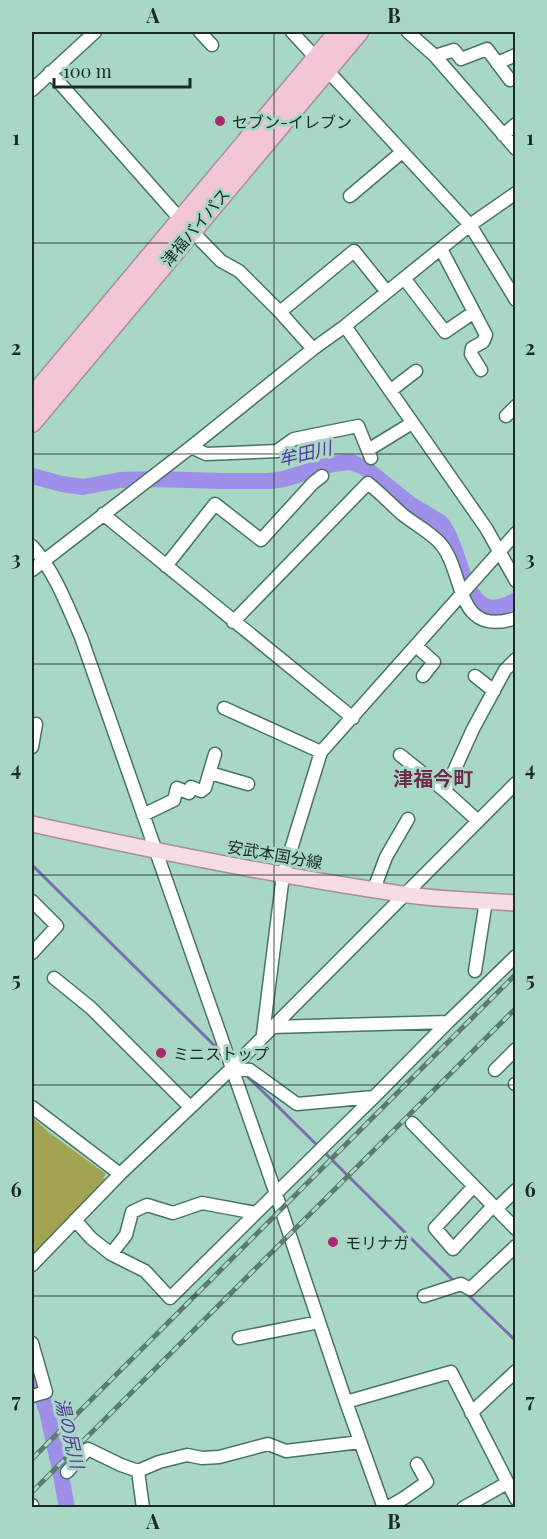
<svg xmlns="http://www.w3.org/2000/svg" width="547" height="1539" viewBox="0 0 547 1539" font-family="'Playfair Display','Noto Sans JP',serif">
  <rect width="100%" height="100%" fill="#a8d7c5"/>
  <path fill="#a2a454" d="M32 1117 51 1134 106 1174 103 1178 107 1181 32 1255Z"/>
  <g fill="none" stroke-linecap="round" stroke-linejoin="round">
    <path stroke="#7671ae" stroke-width="3" d="M32 865 221 1052
      M246 1075 318 1146
      M323 1151 454 1281
      M465 1292 516 1341"/>
    <path stroke="#9e8fe8" stroke-width="16" d="M32 476 62 484 83 487 120 480 155 479 222 481H270L284 479 332 464 350 462 364 467 410 504 440 522C464 546 461 634 516 600
      M32 1369 47 1411 60 1470 67 1508"/>
    <g stroke="#487465" stroke-width="15">
      <path id="minor" d="M200 32 212 45
        M292 32 316 58
        M408 32 435 56 516 149
        M435 56 454 50 461 59 487 49 510 80
        M497 63 516 55
        M327 70 470 225 516 300
        M50 72 180 219 221 261 239 271 280 312 313 349
        M32 90 95 32
        M503 135 516 124
        M350 196 402 152
        M441 249 486 335 483 342 472 348 471 354 481 370
        M404 278 445 332 474 312
        M280 312 354 251 387 292
        M345 326 486 528 516 581
        M390 391 416 371
        M506 416 516 406
        M191 447 206 454 277 451 294 439 358 426 371 458
        M368 450 412 423
        M103 514 353 718
        M32 546C55 572 67 605 81 637L276 1194 346 1402 384 1508
        M166 566 215 504 261 540 313 483 322 476
        M32 570 191 447 313 349 345 326 470 225 516 193
        M233 622 368 483C380 493 391 504 402 514 414 524 429 531 439 542 466 570 453 639 516 618
        M416 646 434 662 423 676
        M475 676 494 691
        M224 708 321 752
        M32 747 36 724
        M400 755 445 791
        M210 773 248 784
        M143 815 174 800 177 788 189 793 191 787 201 791 205 788 215 754
        M478 821 445 791 473 729 505 670 516 659
        M374 889 386 857 408 819
        M32 901 57 926 32 953
        M475 971 486 901
        M54 978 91 1008 190 1107
        M448 1022 516 956
        M263 1034 283 875 321 752 516 533
        M232 1068 250 1070 297 1104 374 1097 448 1022 271 1027
        M495 1070 516 1049
        M515 1084H516
        M32 1107 120 1174
        M412 1123 516 1229
        M474 1186 435 1228 453 1249 493 1206
        M496 1209 516 1190
        M75 1220 91 1238 111 1254 145 1271 170 1298 256 1213
        M111 1254 126 1235 132 1212 147 1205 173 1213 202 1203 256 1213 374 1097
        M32 1265 120 1174 232 1068 516 783
        M424 1296 461 1284 470 1289 516 1246
        M239 1338 319 1322
        M32 1343 46 1392 32 1396
        M346 1402 451 1372 516 1499
        M471 1413 516 1371
        M67 1472 88 1449 121 1465 138 1471
        M32 1505 33 1508
        M143 1508 138 1471 159 1462 187 1455 202 1458 219 1457 268 1444 286 1451 360 1442
        M387 1508 404 1498 427 1482 417 1464
        M463 1508 507 1483"/>
    </g>
    <g stroke="#a68f9a" stroke-width="18">
      <path id="major" d="M32 824C154 851 278 876 402 894 439 900 478 900 516 903"/>
    </g>
    <g stroke="#a68f9a" stroke-width="21">
      <path id="highway" d="M32 397 338 32
        M32 423 359 32"/>
    </g>
    <use href="#minor" stroke="#fff" stroke-width="12"/>
    <use href="#major" stroke="#f7dce8" stroke-width="15"/>
    <use href="#highway" stroke="#f2c5d9" stroke-width="18"/>
    <g stroke="#5b7b6f" stroke-width="5">
      <path id="rail" d="M32 1459 516 974
        M32 1492 516 1008"/>
    </g>
    <use href="#rail" stroke="#a8d7c5" stroke-width="3" stroke-dasharray="9" stroke-linecap="butt"/>
  </g>
  <path fill="none" stroke="#192b25" stroke-width="1.5" stroke-opacity="0.55" d="M274 32V1508M32 243H516M32 454H516M32 664H516M32 875H516M32 1085H516M32 1296H516"/>
  <g fill="#aa2773" stroke="#a8d7c5" stroke-width="2">
    <circle cx="220" cy="121" r="6"/>
    <circle cx="161" cy="1053" r="6"/>
    <circle cx="333" cy="1242" r="6"/>
  </g>
  <g text-anchor="middle" dominant-baseline="central" stroke-width="6" stroke-linejoin="round" paint-order="stroke">
    <g font-size="16" fill="#192b25" stroke="#a8d7c5" text-anchor="start">
      <text x="232" y="121">セブン-イレブン</text>
      <text x="173" y="1053">ミニストップ</text>
      <text x="345" y="1242">モリナガ</text>
    </g>
    <g font-size="16" fill="#192b25" stroke="#a8d7c5">
      <text transform="translate(195 227) rotate(-50)">津福バイパス</text>
      <text transform="translate(275 854) rotate(10)">安武本国分線</text>
    </g>
    <g font-size="18" font-style="italic" fill="#5439a0" stroke="#a8d7c5">
      <text transform="translate(305 453) rotate(-13)">牟田川</text>
      <text transform="translate(70 1433) rotate(77)">湯の尻川</text>
    </g>
    <g font-size="20" font-weight="bold" fill="#6d2c4e" stroke="#a8d7c5">
      <text x="433" y="777">津福今町</text>
    </g>
  </g>
  <rect width="547" height="1539" fill="none" stroke="#a8d7c5" stroke-width="66"/>
  <path d="M54 78v9h136v-9" fill="none" stroke="#192b25" stroke-width="3"/>
  <text x="63" y="78" font-size="18" fill="#192b25" stroke="#a8d7c5" stroke-width="4.5" paint-order="stroke">100 m</text>
  <rect x="33" y="33" width="481" height="1473" fill="none" stroke="#192b25" stroke-width="2"/>
  <g font-size="20" text-anchor="middle" font-weight="bold" fill="#192b25">
    <text x="153" y="23">A</text>
    <text x="394" y="23">B</text>
    <text x="16" y="145">1</text>
    <text x="530" y="145">1</text>
    <text x="16" y="355">2</text>
    <text x="530" y="355">2</text>
    <text x="16" y="566">3</text>
    <text x="530" y="566">3</text>
    <text x="16" y="776">4</text>
    <text x="530" y="776">4</text>
    <text x="16" y="987">5</text>
    <text x="530" y="987">5</text>
    <text x="16" y="1197">6</text>
    <text x="530" y="1197">6</text>
    <text x="16" y="1408">7</text>
    <text x="530" y="1408">7</text>
    <text x="153" y="1529">A</text>
    <text x="394" y="1529">B</text>
  </g>
</svg>
